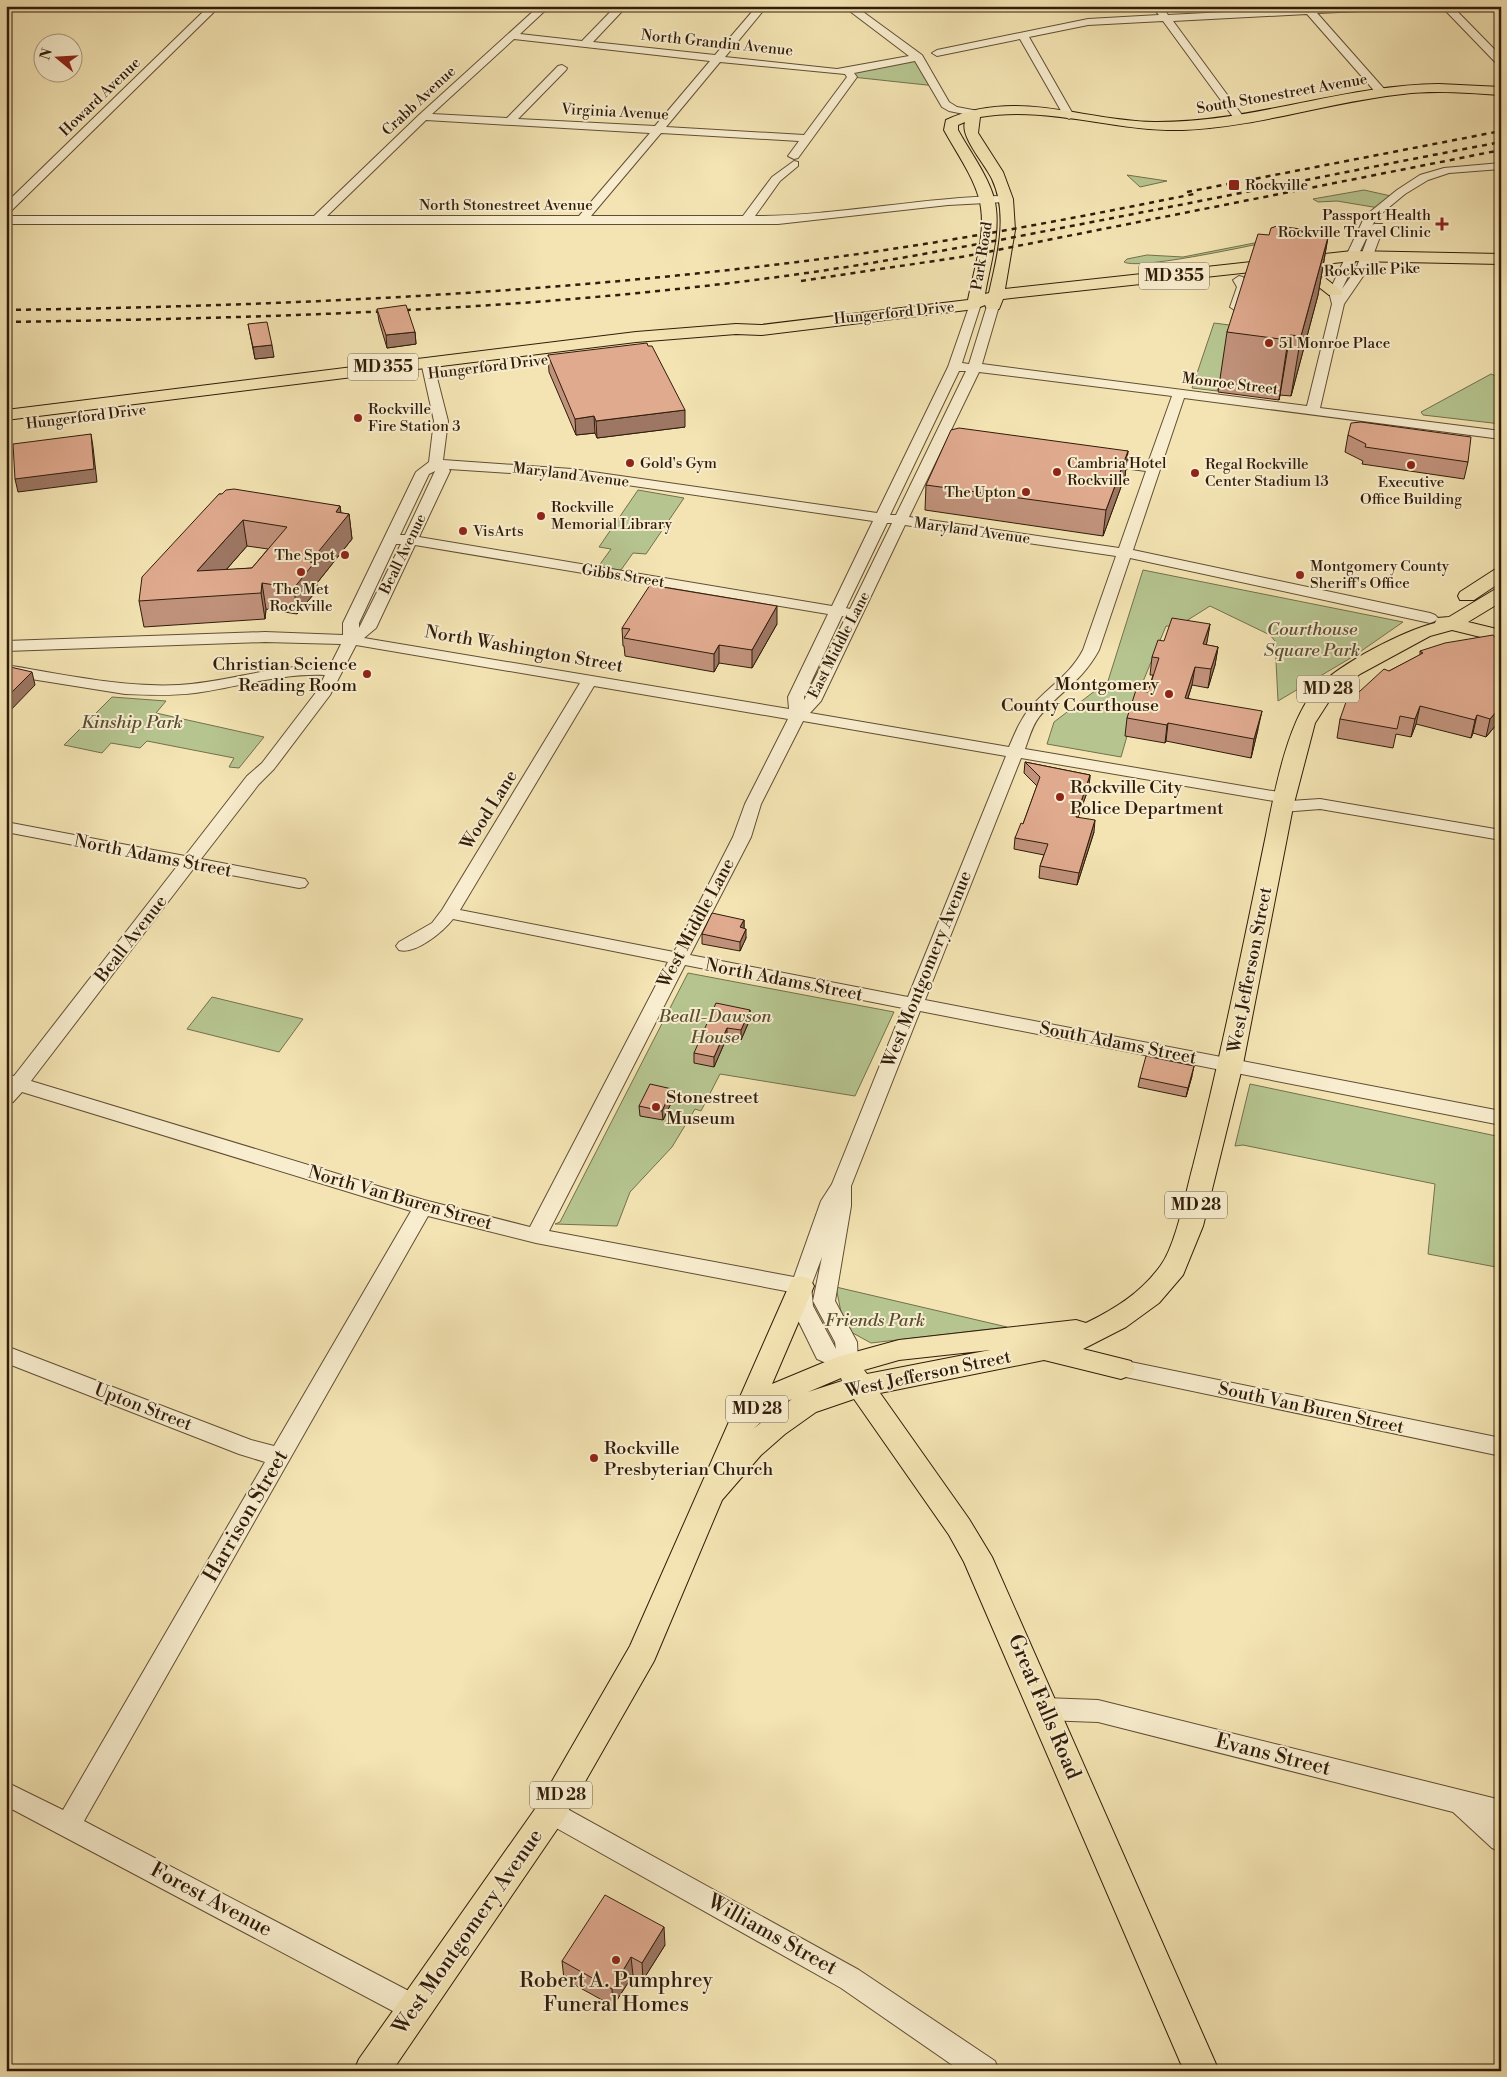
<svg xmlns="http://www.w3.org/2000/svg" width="1507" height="2077" viewBox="0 0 1507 2077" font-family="'Libre Bodoni',serif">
  <rect width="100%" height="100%" fill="#f4e4b3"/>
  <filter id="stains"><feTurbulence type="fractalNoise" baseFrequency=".004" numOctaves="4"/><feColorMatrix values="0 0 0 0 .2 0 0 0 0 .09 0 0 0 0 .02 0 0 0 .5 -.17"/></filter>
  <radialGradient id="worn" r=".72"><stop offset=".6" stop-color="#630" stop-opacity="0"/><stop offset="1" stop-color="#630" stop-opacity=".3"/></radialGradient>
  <path fill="#b6c590" stroke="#73704d" d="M918 57 936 86 852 77 848 71Z
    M1127 175 1167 181 1140 187Z
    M1364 190 1391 196 1379 208 1337 201 1318 202 1313 199Z
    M1295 235 1297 236C1271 241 1140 271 1124 262L1127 259 1147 255 1183 257Z
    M1214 323 1237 326 1217 391 1192 388Z
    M1491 374 1501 378V424L1423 415 1421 412Z
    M638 490 684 498 646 554 633 553 621 570 598 567 611 549 599 547Z
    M1143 570 1403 622 1354 656 1278 701 1275 641 1270 635 1210 606 1183 623 1181 627 1166 626 1142 684 1121 757 1047 744 1054 722 1108 681Z
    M112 697 166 701 156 713 264 737 239 768 229 767 234 758 147 741 140 748 111 743 102 753 64 745Z
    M688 973 894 1012 855 1096 720 1074 701 1111 695 1109 672 1147 630 1192 617 1226 555 1224 560 1222Z
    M212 997 303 1019 279 1052 187 1029Z
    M1250 1084 1501 1137V1268L1428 1254 1435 1184 1243 1145 1235 1146Z
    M836 1287 1007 1327 871 1343 851 1332 841 1312Z"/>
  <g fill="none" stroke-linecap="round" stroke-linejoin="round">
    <g stroke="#614e34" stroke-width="2">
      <path id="minor" d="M209 6H220L10 212 6 213V203Z
        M539 6H550L520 34 582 41 616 6H627L593 42 715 55 757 6H767L725 57 837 69 909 56 843 6H855L922 55 949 102 957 107 978 111 979 113 974 116 949 111 942 107 915 61 854 73 857 77 798 158 794 159 788 156 799 141 661 133 591 216H743L772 177 794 161 798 162V166L780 181 755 216C838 216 921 197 1005 196L1011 199 1005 202 948 205 778 224H6V216H314L419 115ZM514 39 710 61 655 126 518 119 566 70 567 68 562 65 558 66 507 118 432 114ZM720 62 845 74 847 77 804 135 666 127ZM426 120 650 133 579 216H327Z
        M1158 6 1163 7 1168 15 1302 8 1300 6H1411L1406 9 1317 13 1386 91 1387 93 1382 96 1378 95 1307 14 1173 21 1245 119 1240 122 1236 121 1163 21 1088 25 1029 37 1074 116 1069 119 1064 116 1020 39 937 56 932 53 937 50 1088 19 1159 15 1154 9Z
        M1441 6H1452L1501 56V65L1497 64Z
        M1501 163V169L1449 173 1428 180 1405 194 1376 218 1342 289 1356 269 1372 226 1374 224H1382L1384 226 1368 269 1344 304 1320 408 1501 431V439L1184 398 1133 550 1430 613 1435 615 1438 618 1435 621 1430 623 1130 558 1099 650C1081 683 1060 691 1039 717 1032 726 1029 738 1025 749L1284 793 1290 794 1292 798 1290 801 1320 799 1501 830V840L1320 809 1282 812 1276 811 1274 807 1280 802 1021 758 925 1000 1501 1111V1125L920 1011 851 1186V1206L835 1301 857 1342 858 1364 855 1370 847 1372 817 1359 791 1306V1292L536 1243 428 1216 84 1821 426 2000 430 2009 426 2018 416 2022 406 2018 6 1806V1782L63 1810 265 1462 239 1454 6 1363V1346L251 1440 274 1446 411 1211 22 1092 13 1102 6 1104V1074L14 1076 178 865 6 832V822L185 856 247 776 262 763 317 691 325 675C281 673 238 687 195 693 172 696 148 695 125 694L6 675V665C63 674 121 688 179 685 230 682 278 663 330 666L341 644 265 642 6 651V641L265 632 343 635V623L416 472 429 462 434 421 421 362 427 358 433 362 448 421 443 460 572 469 877 513 948 367 971 301 975 300 981 304 962 363 969 364 987 306 993 302 999 306 982 364 1307 406 1332 304 1329 292 1365 216 1397 190 1420 175 1444 168ZM959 371H966L896 515H890ZM979 372 1172 396 1148 463 1101 457 1094 461 1101 465 1146 471 1119 548 909 517ZM449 469 572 477 873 521 832 606 419 537 450 471ZM435 471 405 535H400L429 474ZM887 523H892L850 609 846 608ZM905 525 1116 556 1083 650C1070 675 1048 687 1030 708 1020 720 1015 733 1009 747L810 713 821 701ZM396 544H401L359 628V623ZM415 545 828 614 788 697 789 709 364 638 376 628ZM842 616 846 617 804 700V697ZM356 645 580 683 442 910 432 923 399 942 396 946 399 950C415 955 443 932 453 919L668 962 530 1227 424 1200 31 1081 194 868 299 888 305 887 308 883 305 879 201 859 259 784 274 769 330 695ZM594 686 788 719 745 804 733 837 674 952 460 910ZM803 721 1006 756 908 997 690 955 751 837 761 804ZM685 965 903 1008 832 1184 821 1201 794 1277 549 1231ZM822 1257 813 1301 835 1342 836 1349 813 1306 811 1286Z
        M1239 276 1243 277 1249 287 1242 307 1236 311 1230 307 1237 287 1233 280Z
        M1121 1360 1501 1438V1456L1121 1376 1113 1374 1110 1368 1113 1362Z
        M1044 1698 1098 1700 1501 1800V1852L1492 1848 1453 1812 1098 1722 1044 1720 1035 1717 1032 1709 1035 1701Z
        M551 1800 859 1970 995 2061 999 2071H961L841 1988 542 1820 538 1812 542 1804Z"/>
    </g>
    <g stroke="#301c0a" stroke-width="2">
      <path id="major" d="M1439 84 1501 87V95C1468 93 1435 90 1403 94 1329 102 1257 127 1183 130 1115 132 1047 105 980 117L978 133 1003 172 1013 199 1015 230 1005 289 1352 251 1501 254V264L1352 261 1003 299 999 309H987L985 305 975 309 761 335 736 334 636 342 6 420V410L636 332 736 324 761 325 968 300C974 268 988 231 979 198 972 174 956 152 944 130L946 120C1016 88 1083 121 1154 122 1251 123 1343 85 1439 84ZM965 122C960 137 985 164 992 179 1009 215 997 257 989 293L985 294C990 264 1002 229 994 198 987 174 970 152 958 130V125Z
        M1292 269 1325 278 1343 292 1341 295H1329L1315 284 1287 277 1284 274 1287 271Z
        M1501 568V582L1474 600H1460L1458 596 1460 592 1494 570Z
        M1501 588V602L1468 622 1501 630V642L1452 630 1430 636 1360 674 1333 695 1315 723 1293 807 1243 1064 1203 1226 1183 1275 1159 1303 1126 1327 1083 1349 1131 1361 1135 1368 1131 1375 1121 1379 1044 1360 880 1393 969 1519 992 1557 1219 2071H1184L964 1562 949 1535 854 1399 816 1412 785 1434 761 1455 722 1500 654 1661 562 1822 392 2071H354L359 2059 540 1802 630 1646 792 1279 801 1276 810 1279 814 1286 772 1384 837 1357 899 1340 1076 1320 1086 1323C1115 1309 1142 1292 1161 1265 1176 1245 1186 1191 1193 1166 1221 1056 1243 946 1266 835 1274 794 1288 717 1318 687 1341 663 1403 631 1435 623L1437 618 1449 617 1494 590ZM990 1350 867 1374 864 1370 899 1360ZM841 1378 842 1381 808 1392ZM792 1399 753 1429 782 1404Z"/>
    </g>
    <use href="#minor" fill="#f8edce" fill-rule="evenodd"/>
    <use href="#major" fill="#f4e4b3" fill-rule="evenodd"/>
    <path stroke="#301c0a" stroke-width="2.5" stroke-dasharray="5 5" stroke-linecap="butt" d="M1187 192 1501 131
      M801 281 967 256 1501 150
      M6 310C288 306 571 293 851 255 966 239 1080 217 1194 194
      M6 322C266 318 527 311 785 276 888 262 990 242 1092 222 1228 196 1364 168 1501 142"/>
  </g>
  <path fill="#c1927b" stroke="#301c0a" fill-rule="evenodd" d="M1269 235 1316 236 1328 237 1318 295 1291 396 1280 395 1279 400 1218 392 1227 332Z
    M377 309 415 332 416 344 387 348 379 321Z
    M248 324 274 357 255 359Z
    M548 355 685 427 597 438 595 433 576 435 549 372Z
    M1348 435 1468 462 1464 479 1362 464 1363 461 1345 452Z
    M1128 451 1125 476 1103 536 925 510 926 485Z
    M219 494 340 506 341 513 349 514 352 539 317 583 318 589 297 614 266 609 265 619 144 627 139 601ZM247 546 268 549 252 568 226 570Z
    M777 624 752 668 719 663 714 672 625 656 624 646H623L622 628Z
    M1210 624 1206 645 1218 647 1215 665 1208 688 1192 685 1188 698 1258 729 1251 758 1166 741 1165 743 1125 736 1127 718 1148 692 1153 675H1150L1152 657Z
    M1420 651 1501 719 1486 737 1473 733 1471 738 1416 724 1411 737 1396 734 1393 748 1337 738 1340 719 1359 692 1389 671 1420 655Z
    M1025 762 1090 775 1089 787 1078 817 1094 832 1077 885 1039 878 1040 866 1044 855 1014 849 1015 838 1023 824 1037 786 1024 773Z
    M744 920V928L746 938 740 951 702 944V934Z
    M750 1010V1019L741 1040 727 1037 714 1067 694 1063V1053Z
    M1192 1076 1186 1097 1138 1087 1140 1078Z
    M673 1099 663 1120 640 1116 639 1106Z
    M665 1945 643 1980 633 1975 613 2006 564 1979 562 1961Z"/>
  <path fill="#9d7764" stroke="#301c0a" d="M1328 237 1318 295 1291 396 1301 336Z
    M415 332 416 344 387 348 386 335Z
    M1290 335 1280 395 1279 400 1288 340Z
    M272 345 274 357 255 359 253 347Z
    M685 410V427L597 438 596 421Z
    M594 416 595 433 576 435 575 419Z
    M91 434 93 447 97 482 18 492 15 479Z
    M1128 451 1125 476 1103 536 1106 510Z
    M340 506 342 522 349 514 352 539 317 583 318 589 297 614 294 588 310 562 336 512Z
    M243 520 247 546 202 597 197 571Z
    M262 583 266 609 265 619 261 593Z
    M777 606V624L752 668V650Z
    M1210 624 1207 642 1201 662 1203 644Z
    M719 645V663L714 672V654Z
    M1218 647 1215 665 1208 688 1211 669Z
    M1195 667 1192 685 1182 716 1185 698Z
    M32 672 35 685 6 715V698Z
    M1420 706 1416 724 1411 737 1415 719Z
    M1501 706V719L1486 737 1490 719Z
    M1262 711 1258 729 1251 758 1254 739Z
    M1477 715 1473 733 1471 738 1475 720Z
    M1168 723 1166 741 1165 743 1167 725Z
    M1090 775 1089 787 1074 828 1076 817Z
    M1095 820 1094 832 1077 885 1079 873Z
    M744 920V929L740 927Z
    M746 929V938L740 951V942Z
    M750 1010V1019L741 1040V1030Z
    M727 1028V1037L714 1067V1057Z
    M1194 1066 1192 1076 1186 1097 1188 1088Z
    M672 1089 673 1099 663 1120 662 1111Z
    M664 1927 665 1945 643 1980 642 1963Z
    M631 1957 633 1975 613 2006 612 1989Z"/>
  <path fill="#e0aa8f" stroke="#301c0a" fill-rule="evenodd" d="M1277 226 1317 231 1316 235 1328 237 1301 336 1290 335 1288 340 1227 332 1258 234 1269 235 1271 228Z
    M406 305 415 332 386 335 377 309Z
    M267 322 272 345 253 347 248 324Z
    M647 343 648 346H652L685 410 596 421 594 416 575 419 548 355Z
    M1361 422 1471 437 1468 462 1365 447 1366 444 1348 435 1351 423Z
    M959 428 1128 451 1106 510 926 485 951 430Z
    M91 434 94 469 15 479 13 444Z
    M234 489 340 506 336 512 349 514 310 562 314 563 294 588 262 583 261 593 139 601 142 577 219 494H222L226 490ZM243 520 287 527 252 568 197 571Z
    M650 585 777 606 752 650 719 645 714 654 624 638 630 629 622 628Z
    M1172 618 1210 624 1203 644 1218 647 1211 669 1195 667 1185 698 1262 711 1254 739 1168 723 1167 725 1127 718 1136 690 1148 692 1159 658 1152 657 1158 640 1164 641Z
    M1493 635 1498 641 1501 640V706L1490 719 1477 715 1475 720 1420 706 1415 719 1400 716 1397 729 1340 719 1346 702 1353 691 1359 692 1384 669 1389 671 1423 653 1420 651 1445 643Z
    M6 666 32 672 6 698Z
    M1025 762 1090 775 1076 817 1095 820 1079 873 1040 866 1048 844 1015 838 1021 823 1023 824 1040 777Z
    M712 913 744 920 740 927 746 929 740 942 702 934Z
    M716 1003 750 1010 741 1030 727 1028 714 1057 694 1053Z
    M1146 1056 1194 1066 1188 1088 1140 1078Z
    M650 1084 672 1089 662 1111 639 1106Z
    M605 1895 664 1927 642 1963 631 1957 612 1989 562 1961Z"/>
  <g fill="#8f2418" stroke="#f8edce" stroke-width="2">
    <rect x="1228" y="179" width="12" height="12" rx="2.5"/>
    <path d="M1439.5 216.5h5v5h5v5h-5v5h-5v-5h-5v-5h5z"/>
    <circle cx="1269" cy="343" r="5"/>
    <circle cx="358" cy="418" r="5"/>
    <circle cx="630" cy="463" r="5"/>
    <circle cx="1411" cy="465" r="5"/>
    <circle cx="1057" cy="472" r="5"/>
    <circle cx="1195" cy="473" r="5"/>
    <circle cx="1026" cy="492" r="5"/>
    <circle cx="541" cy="516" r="5"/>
    <circle cx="463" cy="531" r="5"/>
    <circle cx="345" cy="555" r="5"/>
    <circle cx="301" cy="572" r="5"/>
    <circle cx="1300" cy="575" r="5"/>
    <circle cx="367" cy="674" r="5"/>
    <circle cx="1169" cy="694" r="5"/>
    <circle cx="1060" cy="797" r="5"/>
    <circle cx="656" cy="1107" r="5"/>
    <circle cx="594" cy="1458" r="5"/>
    <circle cx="616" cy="1960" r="5"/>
  </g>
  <g text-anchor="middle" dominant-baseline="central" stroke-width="4" stroke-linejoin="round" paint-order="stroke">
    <g font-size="15" fill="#301c0a" stroke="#f8edce">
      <text transform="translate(717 43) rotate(6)">North Grandin Avenue</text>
      <text transform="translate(1282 94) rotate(-10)">South Stonestreet Avenue</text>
      <text transform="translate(100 97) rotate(-44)">Howard Avenue</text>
      <text transform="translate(419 101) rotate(-43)">Crabb Avenue</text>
      <text transform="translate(615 112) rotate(3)">Virginia Avenue</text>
      <text x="506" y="205">North Stonestreet Avenue</text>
      <text transform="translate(982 256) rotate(-81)">Park Road</text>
      <text transform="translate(1372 270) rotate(-2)">Rockville Pike</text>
      <text transform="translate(894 313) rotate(-6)">Hungerford Drive</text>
      <text transform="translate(488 367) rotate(-7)">Hungerford Drive</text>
      <text transform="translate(1230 384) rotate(7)">Monroe Street</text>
      <text transform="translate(86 417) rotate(-7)">Hungerford Drive</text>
      <text transform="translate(571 475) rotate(7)">Maryland Avenue</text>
      <text transform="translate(972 531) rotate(8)">Maryland Avenue</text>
      <text transform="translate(403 554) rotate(-64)">Beall Avenue</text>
      <text transform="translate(623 576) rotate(9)">Gibbs Street</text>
      <text transform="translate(839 645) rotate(-63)">East Middle Lane</text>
    </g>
    <g font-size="15" fill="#301c0a" stroke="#f8edce" text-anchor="start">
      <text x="1245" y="185">Rockville</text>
      <text x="1431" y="215" text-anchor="end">Passport Health<tspan x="1431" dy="17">Rockville Travel Clinic</tspan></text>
      <text x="1279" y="343">51 Monroe Place</text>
      <text x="368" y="409">Rockville<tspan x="368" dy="17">Fire Station 3</tspan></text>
      <text x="640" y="463">Gold's Gym</text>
      <text x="1067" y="463">Cambria Hotel<tspan x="1067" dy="17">Rockville</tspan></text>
      <text x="1205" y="464">Regal Rockville<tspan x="1205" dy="17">Center Stadium 13</tspan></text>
      <text x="1411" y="482" text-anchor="middle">Executive<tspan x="1411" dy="17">Office Building</tspan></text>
      <text x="1016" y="492" text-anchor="end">The Upton</text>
      <text x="551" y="507">Rockville<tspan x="551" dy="17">Memorial Library</tspan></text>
      <text x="473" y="531">VisArts</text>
      <text x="335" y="555" text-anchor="end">The Spot</text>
      <text x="1310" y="566">Montgomery County<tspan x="1310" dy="17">Sheriff's Office</tspan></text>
      <text x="301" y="589" text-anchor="middle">The Met<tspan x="301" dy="17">Rockville</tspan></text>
    </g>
    <g fill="#f8edce" stroke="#6c5b45" stroke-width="1">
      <rect x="1139" y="262.5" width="70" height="27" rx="4"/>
      <rect x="348" y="353.5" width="70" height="27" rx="4"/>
      <rect x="1297" y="675.5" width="62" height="27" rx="4"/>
      <rect x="1165" y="1191.5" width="62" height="27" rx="4"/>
      <rect x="726" y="1395.5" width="62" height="27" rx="4"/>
      <rect x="530" y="1781.5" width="62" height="27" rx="4"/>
    </g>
    <g font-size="16" font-weight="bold" fill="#301c0a">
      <text x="1174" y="276">MD 355</text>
      <text x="383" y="367">MD 355</text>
      <text x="1328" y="689">MD 28</text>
      <text x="1196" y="1205">MD 28</text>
      <text x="757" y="1409">MD 28</text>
      <text x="561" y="1795">MD 28</text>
    </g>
    <g font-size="18" font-style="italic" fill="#584f32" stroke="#f8edce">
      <text x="1312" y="629">Courthouse<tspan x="1312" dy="21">Square Park</tspan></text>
      <text x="132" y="722">Kinship Park</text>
      <text x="715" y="1016">Beall-Dawson<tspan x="715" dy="21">House</tspan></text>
      <text x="875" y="1320">Friends Park</text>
    </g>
    <g font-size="18" fill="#301c0a" stroke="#f8edce">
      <text transform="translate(524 649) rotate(10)">North Washington Street</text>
      <text transform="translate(489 810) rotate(-58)">Wood Lane</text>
      <text transform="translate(153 856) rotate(11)">North Adams Street</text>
      <text transform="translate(696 923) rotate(-62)">West Middle Lane</text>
      <text transform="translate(131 939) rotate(-52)">Beall Avenue</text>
      <text transform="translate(927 969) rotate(-68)">West Montgomery Avenue</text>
      <text transform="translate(1250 970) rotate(-79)">West Jefferson Street</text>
      <text transform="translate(784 980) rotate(11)">North Adams Street</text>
      <text transform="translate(1118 1043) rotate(11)">South Adams Street</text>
      <text transform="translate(400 1198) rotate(16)">North Van Buren Street</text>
      <text transform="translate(928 1374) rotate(-12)">West Jefferson Street</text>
      <text transform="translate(143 1407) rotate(21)">Upton Street</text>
      <text transform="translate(1311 1408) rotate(12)">South Van Buren Street</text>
    </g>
    <g font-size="18" fill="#301c0a" stroke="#f8edce" text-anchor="start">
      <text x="357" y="664" text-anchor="end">Christian Science<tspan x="357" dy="21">Reading Room</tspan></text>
      <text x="1159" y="684" text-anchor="end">Montgomery<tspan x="1159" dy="21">County Courthouse</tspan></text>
      <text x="1070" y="787">Rockville City<tspan x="1070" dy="21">Police Department</tspan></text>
      <text x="666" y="1097">Stonestreet<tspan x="666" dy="21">Museum</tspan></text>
      <text x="604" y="1448">Rockville<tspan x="604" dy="21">Presbyterian Church</tspan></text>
    </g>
    <g font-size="21" fill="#301c0a" stroke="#f8edce">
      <text transform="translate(246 1516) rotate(-60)">Harrison Street</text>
      <text transform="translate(1044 1707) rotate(67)">Great Falls Road</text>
      <text transform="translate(1273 1755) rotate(14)">Evans Street</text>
      <text transform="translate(211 1900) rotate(28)">Forest Avenue</text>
      <text transform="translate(468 1932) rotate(-55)">West Montgomery Avenue</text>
      <text transform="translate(772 1935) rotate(29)">Williams Street</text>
    </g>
    <g font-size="21" fill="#301c0a" stroke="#f8edce">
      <text x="616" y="1981">Robert A. Pumphrey<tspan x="616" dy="24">Funeral Homes</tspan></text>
    </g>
  </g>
  <rect width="1507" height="2077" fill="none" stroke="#f4e4b3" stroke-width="25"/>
  <rect x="8" y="8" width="1492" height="2062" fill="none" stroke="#301c0a" stroke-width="2.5"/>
  <rect x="12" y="12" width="1482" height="2052" fill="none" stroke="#301c0a"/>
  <g transform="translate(58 58) rotate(288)"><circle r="24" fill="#f8edce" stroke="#a89980"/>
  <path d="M0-4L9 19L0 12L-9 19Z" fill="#8f2418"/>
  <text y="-8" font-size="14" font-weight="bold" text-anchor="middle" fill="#301c0a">N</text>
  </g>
  <rect width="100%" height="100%" filter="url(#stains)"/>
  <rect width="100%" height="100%" fill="url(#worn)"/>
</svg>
